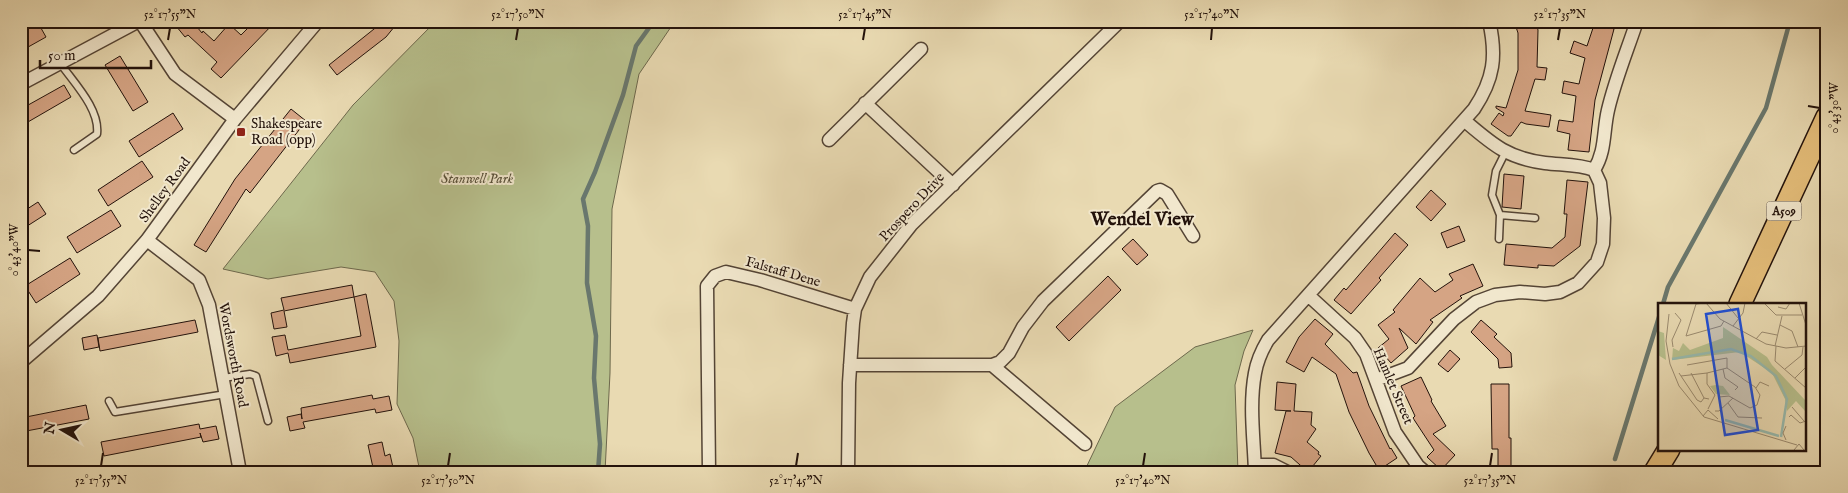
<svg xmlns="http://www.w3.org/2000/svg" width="1848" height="493" viewBox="0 0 1848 493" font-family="'IM FELL English',serif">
  <rect width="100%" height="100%" fill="#e9dab2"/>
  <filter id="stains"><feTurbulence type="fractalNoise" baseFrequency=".004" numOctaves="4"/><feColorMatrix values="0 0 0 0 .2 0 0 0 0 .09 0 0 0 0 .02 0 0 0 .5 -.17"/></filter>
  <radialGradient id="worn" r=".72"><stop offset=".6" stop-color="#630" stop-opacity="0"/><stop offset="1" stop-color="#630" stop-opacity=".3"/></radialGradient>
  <path fill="#b7bf8c" stroke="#6d684c" d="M436 21H675L639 74 612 209 610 373 605 472H418L419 467 413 438 397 404 399 341 394 301 375 272 341 267 268 279 223 269 353 105Z
    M1253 330 1244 351 1235 385 1238 472H1084L1115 407 1195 347Z"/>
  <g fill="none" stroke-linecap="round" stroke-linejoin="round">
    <path stroke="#69776d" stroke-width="4.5" d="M1663 304 1668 287 1766 108 1790 21
      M1615 459 1659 317
      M598 472 600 444 594 378 596 336 587 283 588 226 583 199 595 172 623 95 636 46 654 21"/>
  </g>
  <path fill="#d5a484" stroke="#23120b" d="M34 21H37L46 37 21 51V28Z
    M172 21H192L202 33 203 31 214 41 229 24 241 35 255 21H276L221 78 211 69 217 62 188 35 185 37Z
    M384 21H399L386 37 337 75 329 65Z
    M1514 21H1535L1538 30 1537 67 1547 68 1545 80 1535 79 1525 111 1551 115 1549 127 1526 124 1521 122 1511 136H1508L1491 124 1499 113 1503 116 1504 113 1496 108V106L1506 108 1518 70V33Z
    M1595 22 1614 29 1595 100 1589 152 1568 150 1570 134 1557 131 1559 120 1573 122 1576 96 1562 93 1564 81 1579 84 1585 58 1570 53 1574 41 1587 46Z
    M120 56 148 102 133 111 105 65Z
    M64 85 71 97 21 126V109Z
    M291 109 306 121 250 193 246 189 206 252 194 245 235 179Z
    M173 113 183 129 139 157 129 141Z
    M142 161 153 177 108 206 98 190Z
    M1504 174 1524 176 1521 209 1502 207Z
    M1567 180 1588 182 1580 246 1554 266 1538 265V268L1504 265 1506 244 1552 248 1565 237 1567 214H1564Z
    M1431 190 1446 204 1431 221 1416 207Z
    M38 202 46 214 21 230V213Z
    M111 210 121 226 77 253 67 237Z
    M1459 226 1465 241 1447 248 1441 233Z
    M1395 233 1408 245 1379 278 1381 280 1351 314 1334 300 1344 288 1346 290Z
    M1133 239 1148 255 1137 265 1122 249Z
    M70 258 80 274 36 303 25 286Z
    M1473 264 1483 286 1460 296 1462 298 1430 320 1433 322 1416 344 1399 328 1408 348 1391 363 1378 348 1389 339 1378 325 1395 312 1393 310 1420 278 1435 292 1453 280 1449 274Z
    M1108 276 1121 290 1069 341 1056 327Z
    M352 285 354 297 284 311 287 327 274 329 271 313 284 310 281 298Z
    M366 294 376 347 290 363 288 353 276 356 272 337 285 335 288 350 361 336 354 297Z
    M1315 319 1333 334 1325 344 1353 373 1357 372 1369 406 1390 449 1391 448 1397 458 1379 470 1369 453 1349 412 1336 374 1312 357 1304 372 1286 362 1299 337Z
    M195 320 198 332 100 351 98 338Z
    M1481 320 1497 334 1494 337 1511 353 1512 367 1499 368 1498 359 1471 332Z
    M97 335 99 347 84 350 82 338Z
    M1450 350 1460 359 1448 372 1438 364Z
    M1421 377 1432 400 1431 401 1446 426 1433 434 1455 455 1441 470 1427 457 1434 450 1413 418 1415 416 1401 386Z
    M1277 382 1296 384 1294 411 1312 412 1311 425 1316 429 1307 442 1319 452 1318 454 1321 456 1308 472 1291 457 1275 453 1286 411H1291L1275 410Z
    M1491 384H1509V438H1511V472H1498V449H1492Z
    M372 395 373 399 389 396 392 410 376 413 375 409 303 422 305 428 290 431 287 417 301 414 302 419 301 408Z
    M86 405 89 419 21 432V418Z
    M199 424 200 429 216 426 219 439 203 442 200 433 201 437 104 456 101 442Z
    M382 442 385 456 390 454 394 472H374L368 445Z"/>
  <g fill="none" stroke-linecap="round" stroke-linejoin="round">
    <g stroke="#544435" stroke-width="9">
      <path id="service" d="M60 63C74 83 100 109 97 134L74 150
        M1500 215 1535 218
        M1499 239 1500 215 1492 195 1496 171 1505 153
        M223 378 250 374 256 376 268 421
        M109 401 115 412 226 394
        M1255 462H1274L1294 472"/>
    </g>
    <g stroke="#544435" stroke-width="15">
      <path id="minor" d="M140 21 175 74 235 119
        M21 84 139 21
        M865 103 953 185
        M829 140 921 49
        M1594 170C1606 151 1603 131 1608 110 1615 80 1627 51 1637 21
        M147 240 199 280 209 305 240 472
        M1308 295 1355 338 1366 354 1395 432 1418 466 1425 472
        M21 362 98 296 147 240 235 119 318 21
        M850 365H992L1000 362 1009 353 1023 327 1043 301 1157 191 1160 190 1167 194 1193 236
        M992 365 1085 444
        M1376 380 1408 368 1454 319 1476 302 1495 295 1520 292 1545 294 1560 292 1578 283 1597 262 1603 244 1604 218 1600 183 1594 170C1579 164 1561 165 1545 163 1507 158 1492 144 1465 121
        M709 472 707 286 715 276 726 272 760 280 855 309
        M848 472 849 383 853 323 855 309 870 277 911 225 1120 21
        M1255 472C1254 439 1249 405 1255 373 1257 361 1262 350 1268 340L1474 109C1494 79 1497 56 1489 21"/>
    </g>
    <g stroke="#23120b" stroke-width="24">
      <path id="trunk" d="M1740 304 1827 117
        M1655 472 1669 449"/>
    </g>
    <use href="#service" stroke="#f1e7cd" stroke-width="6"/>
    <use href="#minor" stroke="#f1e7cd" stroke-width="12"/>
    <use href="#trunk" stroke="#e4bd79" stroke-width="21"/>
  </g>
  <path fill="none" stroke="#23120b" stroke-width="2" d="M168 40 170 28M516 40 518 28M863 40 865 28M1211 40 1212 28M1558 40 1560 28M1808 106 1820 108M28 250 40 251M101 466 103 453M448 466 450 453M796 466 798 453M1143 466 1145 453M1490 466 1492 453"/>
  <rect fill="#8f2418" stroke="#f1e7cd" stroke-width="2" x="236" y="127" width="10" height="10" rx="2.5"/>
  <g text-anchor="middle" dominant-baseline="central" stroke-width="4" stroke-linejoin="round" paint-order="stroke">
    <rect fill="#f1e7cd" stroke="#615245" stroke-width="1" x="1766.5" y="201.5" width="35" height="19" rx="4"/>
    <g font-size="12" font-weight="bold" fill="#23120b">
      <text x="1784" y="211">A509</text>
    </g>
    <g font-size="14" fill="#23120b" stroke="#f1e7cd" text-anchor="start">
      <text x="251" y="124">Shakespeare<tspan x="251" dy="16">Road (opp)</tspan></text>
    </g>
    <g font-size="14" font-style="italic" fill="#574f38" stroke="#f1e7cd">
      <text x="477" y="179">Stanwell Park</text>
    </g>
    <g font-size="14" fill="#23120b" stroke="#f1e7cd">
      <text transform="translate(165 190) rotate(-54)">Shelley Road</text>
      <text transform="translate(912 207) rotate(-47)">Prospero Drive</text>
      <text transform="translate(783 272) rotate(16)">Falstaff Dene</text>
      <text transform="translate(233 355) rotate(79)">Wordsworth Road</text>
      <text transform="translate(1393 386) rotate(67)">Hamlet Street</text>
    </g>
    <g font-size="19" font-weight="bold" fill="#23120b" stroke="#f1e7cd">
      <text x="1142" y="220">Wendel View</text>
    </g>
  </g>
  <g transform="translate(1658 303)">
    <rect width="148" height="148" fill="#e9dab2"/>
    <path d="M65 24 109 54 114 62 147 97V108L138 98 129 108 127 96 114 70 82 49 14 57 15 45 21 48 25 40 32 47 65 35ZM0 28 6 30 8 57 0 52ZM58 82 65 83 72 92 58 91 52 83Z" fill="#b7bf8c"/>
    <path fill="none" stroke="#97baae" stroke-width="2.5" d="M14 56 73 46 93 53 118 73 129 96 123 134M67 117 121 133"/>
    <path fill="none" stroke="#9a8a6f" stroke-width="1" d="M47 0 38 1 28 33 63 23 66 18M48 0 62 16 108 41 128 45 148 43M68 0 80 15M106 0 118 12H144M141 0 148 22M120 4 128 6 132 0M11 11 8 38 12 61 21 83 46 114 139 142M122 22 134 28 140 44M75 23 85 10 87 0M98 36 104 29 119 32M117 43 124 13M118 43 117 58 148 85M15 44 14 37 23 17 17 10M29 62 69 55V65M65 66 67 75 80 84 77 87M127 66 144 52 145 44M21 70 39 97 43 99 46 95 51 96M33 70 46 95M23 73 49 70M137 75 148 64M98 85 102 79 111 83M57 92 49 81V70L69 65 97 84 102 92 99 102 92 105 71 93 61 94M70 100 80 114 104 115M134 104 146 118M50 106 57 92M57 108H61L75 95M45 113 50 107 60 116M131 114 133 112 142 120 148 118M128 137 125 130 128 123M136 147 141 141 146 147"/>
    <path fill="#1d4ed8" fill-opacity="0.15" stroke="#1d4ed8" stroke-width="2.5" d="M80 6 100 127 67 132 48 11Z"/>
    <rect width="148" height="148" fill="none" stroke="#23120b" stroke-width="2.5"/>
  </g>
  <rect width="1848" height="493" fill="none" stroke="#e9dab2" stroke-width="55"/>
  <g transform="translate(62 430) rotate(279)" stroke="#f1e7cd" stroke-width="4" paint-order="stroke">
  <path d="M0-4L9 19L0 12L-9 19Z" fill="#23120b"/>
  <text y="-8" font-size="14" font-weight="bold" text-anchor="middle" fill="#23120b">N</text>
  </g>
  <path d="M40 60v8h111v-8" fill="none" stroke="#23120b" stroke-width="2.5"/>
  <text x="48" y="60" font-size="15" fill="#23120b" stroke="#f1e7cd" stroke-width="4" paint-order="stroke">50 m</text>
  <rect x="28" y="28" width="1792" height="438" fill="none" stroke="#23120b" stroke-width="2"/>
  <g font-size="12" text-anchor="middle" fill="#23120b">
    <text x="170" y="18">52°17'55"N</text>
    <text x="518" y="18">52°17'50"N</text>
    <text x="865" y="18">52°17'45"N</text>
    <text x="1212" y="18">52°17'40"N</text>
    <text x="1560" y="18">52°17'35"N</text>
    <text transform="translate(1834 108) rotate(-90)" y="4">0°43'30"W</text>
    <text transform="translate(14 250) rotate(-90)" y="4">0°43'40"W</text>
    <text x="101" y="484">52°17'55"N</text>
    <text x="448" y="484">52°17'50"N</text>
    <text x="796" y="484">52°17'45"N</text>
    <text x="1143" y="484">52°17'40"N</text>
    <text x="1490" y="484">52°17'35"N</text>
  </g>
  <rect width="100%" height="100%" filter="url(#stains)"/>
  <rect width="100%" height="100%" fill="url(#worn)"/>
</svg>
